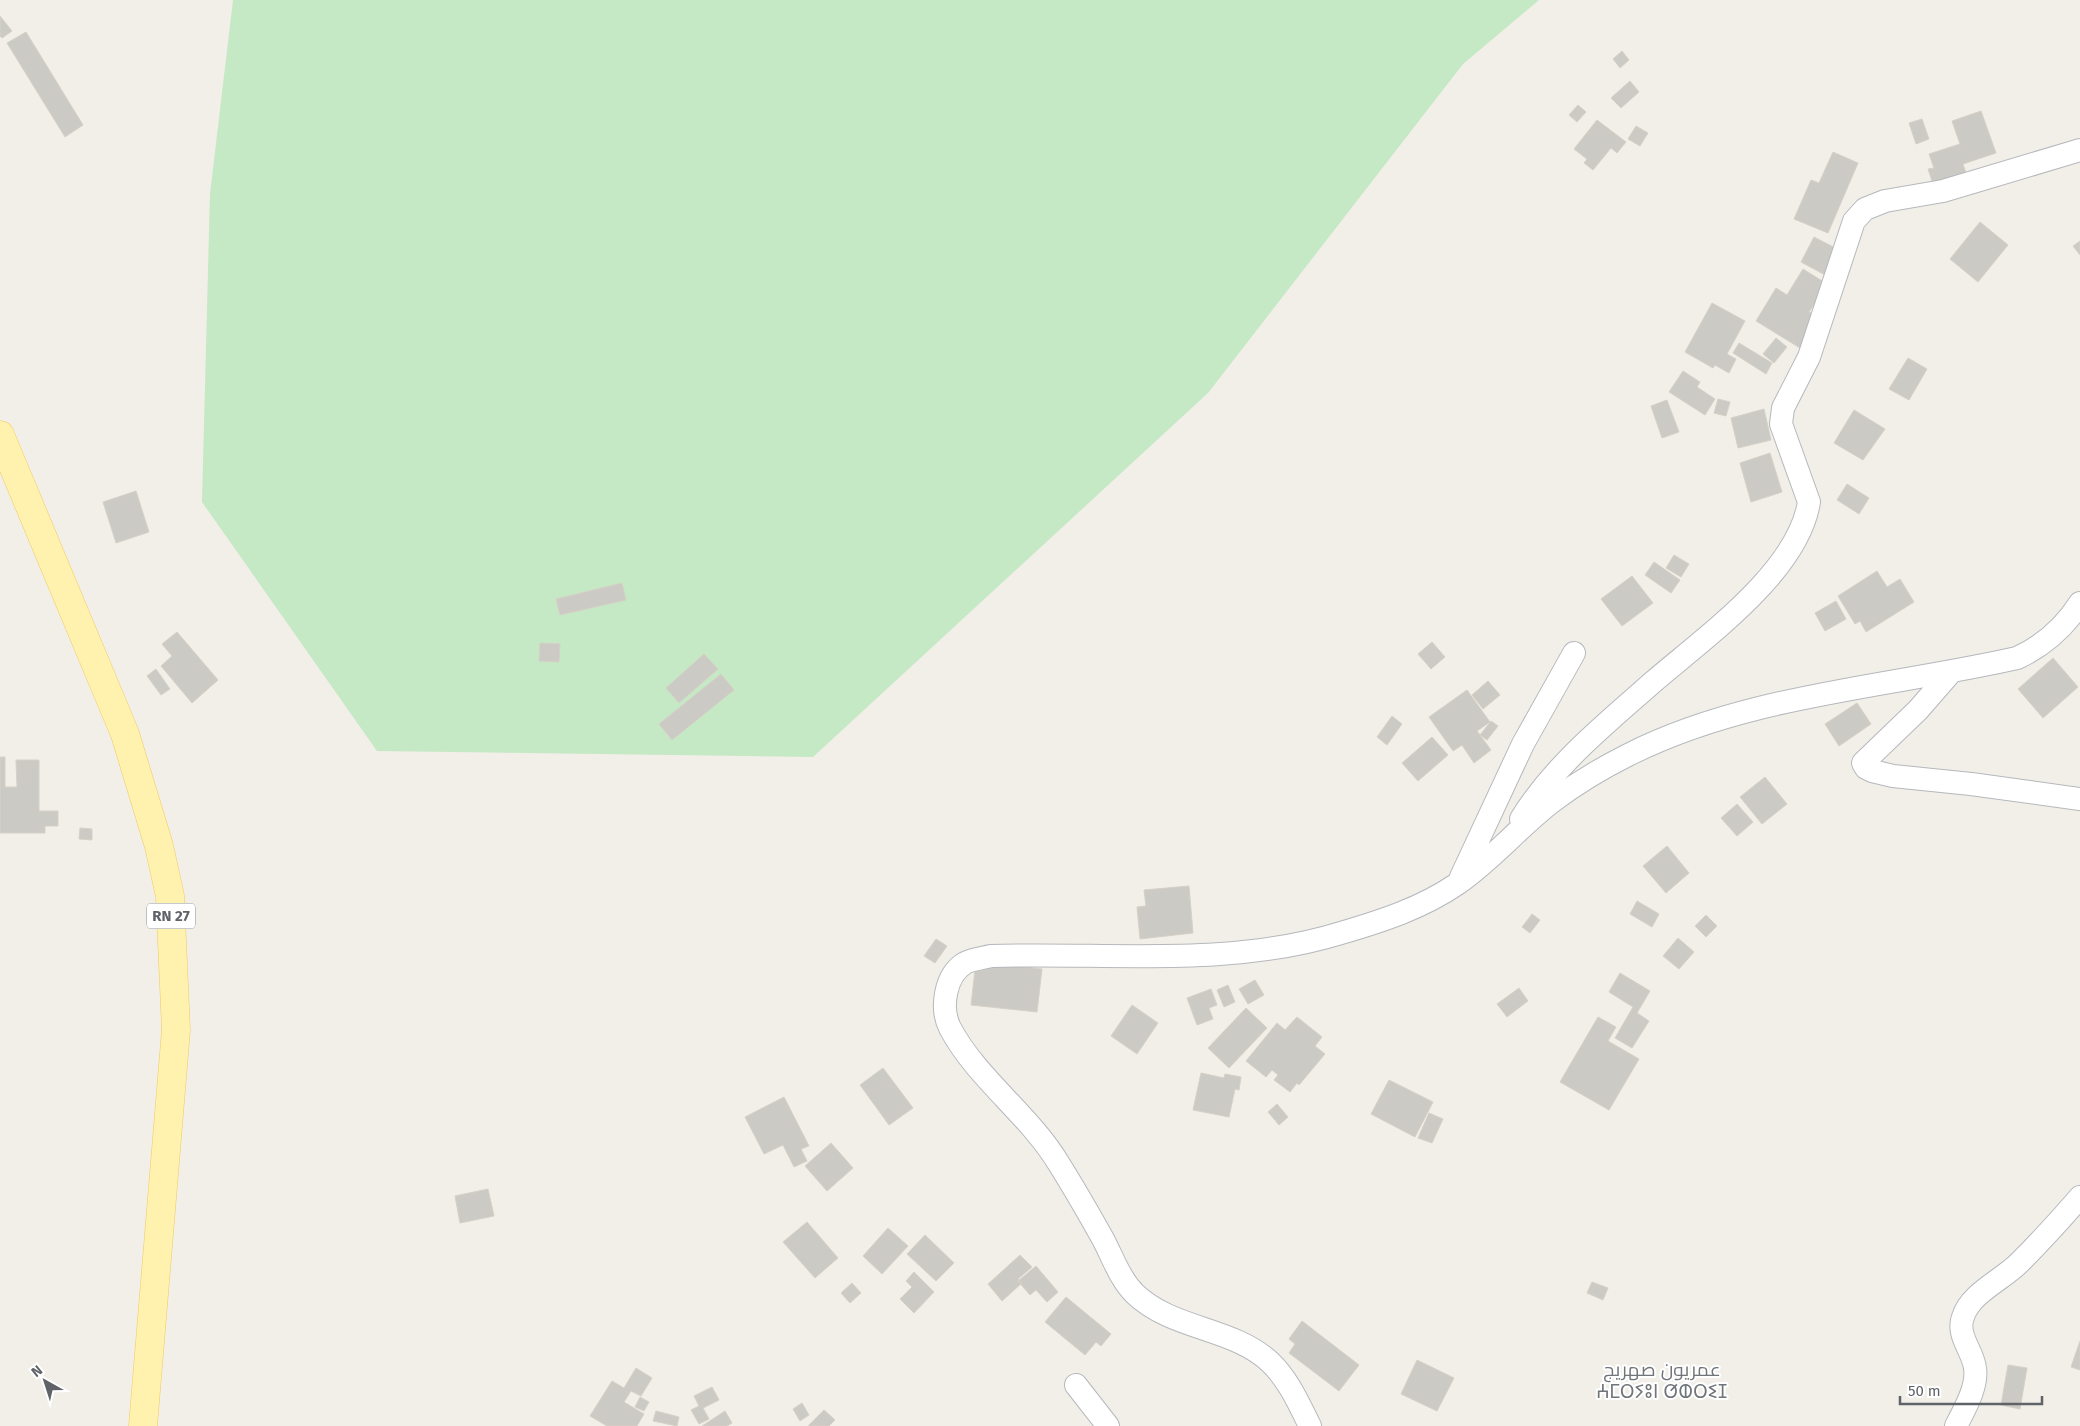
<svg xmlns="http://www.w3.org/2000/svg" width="2080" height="1426" viewBox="0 0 2080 1426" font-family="'Fira Sans',Cairo,'Noto Sans Tifinagh',sans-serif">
  <rect width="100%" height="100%" fill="#f1efe8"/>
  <path fill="#c5e8c5" d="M233 0H1539L1463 64 1208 393 813 757 377 751 202 502 210 194Z"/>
  <path fill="#cccac5" stroke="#d6d1c6" d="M0 16 12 31 2 38 0 36Z
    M26 32 83 125 65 137 7 43Z
    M1622 51 1629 60 1620 68 1613 59Z
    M1630 81 1639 92 1621 108 1611 98Z
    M1578 105 1586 112 1577 122 1569 115Z
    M1981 111 1996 153 1963 164 1966 173 1933 184 1928 169 1934 168 1929 154 1960 144 1952 121Z
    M1922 119 1929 139 1916 144 1909 123Z
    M1597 120 1626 142 1617 153 1611 148 1593 170 1584 163 1587 159 1574 149Z
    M1636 126 1648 133 1640 146 1628 139Z
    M1833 152 1858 163 1828 233 1794 219 1811 180 1819 183Z
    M1980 222 2008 245 1978 282 1950 259Z
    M1814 237 1841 251 1827 276 1801 262Z
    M2080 241V255L2073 246Z
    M1803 269 1827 284 1809 312 1818 317 1800 348 1756 321 1776 288 1787 295Z
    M1712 303 1745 321 1727 354 1736 359 1729 373 1715 365 1713 368 1685 352Z
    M1776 338 1787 347 1774 363 1763 354Z
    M1739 343 1772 363 1766 374 1733 353Z
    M1908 358 1927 369 1909 400 1889 389Z
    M1683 371 1700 382 1697 387 1715 399 1705 415 1669 392Z
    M1718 399 1730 402 1726 416 1714 413Z
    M1667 400 1679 432 1662 438 1651 406Z
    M1764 409 1771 440 1738 448 1731 418Z
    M1854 410 1885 429 1863 460 1834 443Z
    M1770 453 1782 492 1751 502 1740 463Z
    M1847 484 1869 498 1859 514 1837 500Z
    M136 491 149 532 116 543 103 502Z
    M1674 555 1689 564 1681 577 1666 568Z
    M1654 562 1680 580 1671 593 1645 575Z
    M1877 571 1887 587 1900 579 1914 602 1866 632 1860 621 1855 624 1838 596Z
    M1632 576 1653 603 1622 626 1601 599Z
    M622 583 626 600 560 615 556 599Z
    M1836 601 1846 619 1825 631 1815 613Z
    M177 632 218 680 192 703 161 666 172 656 162 644Z
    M1432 642 1445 657 1431 669 1418 654Z
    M540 643 560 644 559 662 539 661Z
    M704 654 718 669 679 703 666 688Z
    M2053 658 2078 687 2043 718 2018 689Z
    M156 669 170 689 161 695 147 676Z
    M721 674 734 690 672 740 659 724Z
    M1488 681 1500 695 1483 709 1472 695Z
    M1467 690 1490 722 1477 731 1491 750 1474 763 1462 745 1453 751 1429 717Z
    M1857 703 1871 724 1839 746 1825 724Z
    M1392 716 1402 724 1387 745 1377 737Z
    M1491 721 1498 726 1487 740 1480 735Z
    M1432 737 1448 755 1418 781 1402 763Z
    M0 757H5V787H17L16 760H39V811H58V826H45V833H0Z
    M1765 777 1787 804 1762 824 1740 797Z
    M1737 804 1753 822 1737 836 1721 818Z
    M80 828 92 829V840L79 839Z
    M1667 846 1689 873 1666 893 1643 866Z
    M1189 886 1193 933 1140 939 1137 907 1146 906 1144 890Z
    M1637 901 1659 914 1652 927 1630 914Z
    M1532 914 1540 920 1530 933 1522 927Z
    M1706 915 1717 926 1706 937 1695 926Z
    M1678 938 1694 952 1679 969 1663 956Z
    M936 939 947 946 935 963 924 956Z
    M976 961 1042 969 1037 1012 971 1005Z
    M1620 973 1650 991 1637 1013 1649 1021 1632 1048 1615 1038 1633 1007 1609 992Z
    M1255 980 1264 995 1248 1004 1239 989Z
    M1228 985 1235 1002 1224 1007 1217 990Z
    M1519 988 1528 1001 1507 1017 1497 1004Z
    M1211 989 1217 1005 1209 1008 1213 1019 1197 1025 1187 998Z
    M1132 1005 1158 1023 1137 1054 1111 1036Z
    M1246 1008 1267 1028 1229 1068 1208 1048Z
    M1297 1017 1322 1037 1315 1046 1325 1054 1299 1085 1297 1083 1290 1092 1274 1080 1278 1075 1272 1070 1266 1077 1246 1061 1277 1023 1285 1030Z
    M1598 1017 1616 1027 1608 1041 1639 1059 1609 1110 1560 1082Z
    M883 1068 913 1108 889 1125 860 1085Z
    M1201 1073 1224 1078 1225 1074 1241 1077 1239 1090 1235 1089 1229 1117 1193 1110Z
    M1389 1080 1433 1102 1415 1137 1371 1114Z
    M784 1097 809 1146 801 1149 807 1161 794 1167 783 1145 764 1154 745 1117Z
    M1277 1104 1288 1117 1279 1125 1268 1112Z
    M1429 1113 1443 1119 1432 1143 1418 1138Z
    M831 1143 853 1168 827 1191 805 1166Z
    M488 1189 494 1216 460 1223 455 1196Z
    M807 1222 838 1258 815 1278 783 1242Z
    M888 1228 908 1246 882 1274 863 1256Z
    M925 1235 954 1263 936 1281 907 1254Z
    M1020 1255 1032 1267 1018 1279 1022 1283 1002 1301 988 1284Z
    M1036 1266 1058 1292 1047 1302 1036 1290 1030 1295 1018 1281Z
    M914 1272 934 1292 914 1313 900 1299 912 1287 906 1281Z
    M1592 1282 1608 1288 1603 1300 1587 1293Z
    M852 1283 861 1293 850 1303 841 1293Z
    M1066 1297 1111 1334 1101 1346 1096 1342 1085 1355 1045 1322Z
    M1302 1321 1359 1365 1339 1391 1289 1353 1295 1344 1289 1339Z
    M2080 1341V1370L2071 1367Z
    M1417 1360 1454 1378 1437 1411 1401 1394Z
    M2008 1365 2027 1368 2020 1409 2001 1405Z
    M636 1368 652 1378 641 1396 631 1391 624 1402 644 1414 637 1426H607L590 1416 612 1381 624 1388Z
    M712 1387 719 1400 703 1408 709 1419 699 1424 691 1410 699 1406 694 1396Z
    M640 1397 649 1402 644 1411 635 1407Z
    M802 1403 809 1415 800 1421 793 1409Z
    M824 1410 835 1420 829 1426H808Z
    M656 1411 679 1417 677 1426 653 1421Z
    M725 1411 732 1423 727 1426H702Z"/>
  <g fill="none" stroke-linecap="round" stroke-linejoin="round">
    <g stroke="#b5b8bc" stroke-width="24">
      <path id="minor" d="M1952 671 1918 710 1863 763 1866 768 1872 771 1893 776 1971 784 2080 799
        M1521 819C1554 765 1606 724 1653 682 1704 638 1798 572 1809 502L1781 424 1783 408 1809 357 1854 221 1865 209 1885 201 1943 191 2080 150
        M1461 877 1523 744 1574 653
        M1076 1385 1108 1426
        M1310 1426C1299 1404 1288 1379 1270 1362 1232 1327 1173 1330 1135 1294 1120 1279 1113 1258 1103 1239 1089 1214 1074 1188 1059 1164 1029 1114 977 1079 950 1028 940 1008 945 975 965 963 973 959 983 958 991 956 1107 952 1228 968 1341 933 1382 921 1422 908 1457 884 1492 860 1520 826 1553 801 1577 783 1602 768 1628 755 1746 695 1889 687 2017 658 2043 646 2064 628 2080 603
        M1956 1426C1964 1410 1978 1387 1975 1368 1973 1351 1956 1335 1963 1317 1970 1293 2004 1279 2020 1262 2041 1241 2061 1219 2080 1197"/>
    </g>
    <g stroke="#f2c960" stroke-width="29">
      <path id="major" d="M0 435 125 734 159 846 170 896 176 1030 143 1426"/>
    </g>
    <use href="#minor" stroke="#fff" stroke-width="22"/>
    <use href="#major" stroke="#fff2af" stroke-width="28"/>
  </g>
  <g text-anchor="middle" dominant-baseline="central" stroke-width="4" stroke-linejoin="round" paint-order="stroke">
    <rect fill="#fff" stroke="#8f9295" stroke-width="1" x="147" y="903.5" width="48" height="25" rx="4"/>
    <g font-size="15" font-weight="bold" fill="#5f6368">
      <text x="171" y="916">RN 27</text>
    </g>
    <g font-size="19" fill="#70757a" stroke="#fff">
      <text x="1662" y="1369">عمريون صهريج<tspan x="1662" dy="22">ⵄⵎⵔⵢⵓⵏ ⵚⵀⵔⵉⵊ</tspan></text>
    </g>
  </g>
  <g transform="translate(45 1381) rotate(321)" stroke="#ffffff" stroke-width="4" paint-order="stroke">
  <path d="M0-4L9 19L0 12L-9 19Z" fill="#5f6368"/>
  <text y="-8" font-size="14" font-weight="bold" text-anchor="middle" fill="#5f6368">N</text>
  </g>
  <path d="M1900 1396v8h142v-8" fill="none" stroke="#5f6368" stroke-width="2.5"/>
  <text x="1908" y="1396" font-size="15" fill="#5f6368" stroke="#ffffff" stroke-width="4" paint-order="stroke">50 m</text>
</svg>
